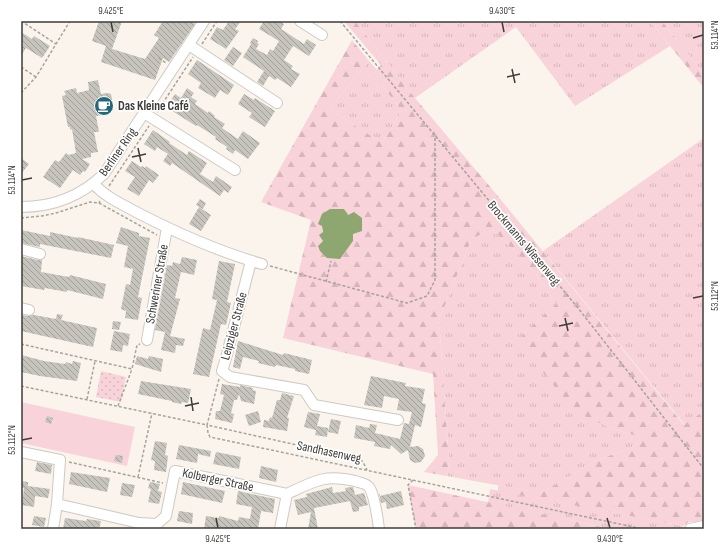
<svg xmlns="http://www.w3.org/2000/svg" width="725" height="550" viewBox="0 0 725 550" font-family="'Sofia Sans Condensed',sans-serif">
  <defs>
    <pattern id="grass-tufts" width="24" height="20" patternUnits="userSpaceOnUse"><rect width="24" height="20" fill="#f8d3da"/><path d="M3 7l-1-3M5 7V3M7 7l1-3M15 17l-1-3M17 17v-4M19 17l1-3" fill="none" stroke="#d6b6bc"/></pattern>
    <pattern id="forest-firs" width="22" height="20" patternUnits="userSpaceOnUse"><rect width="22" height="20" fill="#f8d3da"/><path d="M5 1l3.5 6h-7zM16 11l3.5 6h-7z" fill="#d6b6bc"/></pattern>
    <pattern id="park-dots" width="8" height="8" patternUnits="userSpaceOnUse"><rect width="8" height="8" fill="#f8d3da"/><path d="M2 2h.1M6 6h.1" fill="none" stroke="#d6b6bc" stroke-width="1.8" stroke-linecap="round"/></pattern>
    <pattern id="building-back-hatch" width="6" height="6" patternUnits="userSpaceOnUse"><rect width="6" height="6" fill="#c6c4bc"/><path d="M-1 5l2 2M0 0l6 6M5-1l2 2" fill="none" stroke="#a2a09a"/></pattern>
  </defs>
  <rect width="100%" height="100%" fill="#faf4ed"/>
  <path fill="url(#grass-tufts)" d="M355 21H650L670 46 575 106 516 27 415 98Z
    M662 21H704V74Z
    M369 61 377 70 373 74 402 111 382 143 329 109Z
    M704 138V411L685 425 543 251Z
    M493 230 519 255 541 281 556 304 522 335 608 427 640 437 637 445 596 461 541 493 447 476 449 462 439 320 472 238Z
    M490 489 683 526 681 529H612L488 503Z"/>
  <path fill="url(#forest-firs)" fill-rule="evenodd" d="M344 21H355L415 98 497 195 684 425 704 411V522H689L683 526 498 491V485L541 493 596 461 637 445 640 437 608 427 576 412 531 358 522 335 556 304 541 281 519 255 493 230 472 238 439 320 449 462 447 476 424 472 438 455 433 374 283 338 311 220 261 202 352 40 369 61 329 109 382 143 402 111 373 74 381 65ZM322 226 353 241 318 246 323 241Z
    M650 21H662L704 74V88Z
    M408 485 611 529H612H416Z"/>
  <path fill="url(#park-dots)" d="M101 371 126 377 121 402 96 397Z"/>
  <path fill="#f8d3da" d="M21 402 135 427 127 466 21 443Z"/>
  <path fill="#8ea770" d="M330 209H344L348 215 354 212 362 218V231L353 234V241L340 259 327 258 320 251 318 246 323 241 319 235 323 232 322 226 318 224 322 214Z"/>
  <path fill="url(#building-back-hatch)" d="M99 21H122L112 49 145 59 159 38 154 35 163 21H191L195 24 169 62 163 58 155 80 101 62 106 46 92 41Z
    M229 21H241L235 29 239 31 226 49 210 39 217 27 223 30Z
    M264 21H279L284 24 281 29 304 44 307 39 316 45 309 56 293 46 284 60 293 66 291 69 300 74 291 87 277 78 275 80 269 76 263 86 257 82 264 71 243 57 251 44 250 43 253 38 258 41 257 43 259 44 256 49 267 55 270 49 273 51 279 41 259 29Z
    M21 32 32 39 34 36 50 46 42 58 26 48 21 56Z
    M233 47 242 53 233 66 224 60Z
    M197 60 234 85 228 95 220 90 215 98 198 88 201 83 188 74Z
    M98 80 101 94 108 93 111 94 112 99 110 102 111 108 107 114 96 116 99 132H94L98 152 91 153V157L82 159 90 164 85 172 83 171 80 175 73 170 60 188 43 177 55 160 59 162 66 153 69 155 76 153 72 129 70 130V127H68L62 96 66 95 64 91 76 88 77 93 89 90 88 82Z
    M187 88 194 93 191 97 197 101 195 104 208 113 209 111 215 116 214 117 225 124 222 128 238 139 243 131 260 143 248 159 235 150 233 154 226 149 227 147 215 139 216 137 197 125 196 126 166 107 175 94 181 98Z
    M244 94 254 100 255 98 275 111 265 127 249 117 252 113 238 104Z
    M153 130 170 142 169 143 187 155 189 151 207 163 200 174 213 182 216 176 232 187 228 193 224 190 220 196 172 163 170 166 163 161 168 154 157 147 155 151 144 144Z
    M21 158 29 164 21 174Z
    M132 161 141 167 142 166 145 168 146 166 159 175 153 183 149 180 139 196 127 189 135 177 125 171Z
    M200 199 206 203 203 209 196 205Z
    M199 207 211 215 201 231 189 224Z
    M121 227 139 233V236L150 238 138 297 142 298 138 320 125 318 126 311 121 309 126 284 130 285 133 269 124 267 128 246 116 243Z
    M21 230 50 236V232L78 238V237L114 245 111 258 40 244V247L21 243Z
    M21 256 38 260H42L41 272 69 277 70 275 106 284 103 299 67 290V292L45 288 44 290 21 286Z
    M182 257 197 260 194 275 181 272 175 298 180 299 170 336 185 339 183 346 176 345 175 353 161 350 165 332 155 330 167 265 172 266 173 262 180 264Z
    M219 261 235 264 227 302 231 303 226 325 221 324 209 377 193 374 203 328 210 330 217 300 212 299Z
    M57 314 63 315 61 320 97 328 93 347 21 331V315L28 316 34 315 56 319Z
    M113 321 121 322 119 330 112 329Z
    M114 331 130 334 128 346 123 345 122 352 110 350Z
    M238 341 283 355 284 353 312 360 309 374 295 371V369L276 365 275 367 258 363 259 361 243 357 240 369 233 367Z
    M21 355 44 361 65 364 66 362 72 364 73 361 81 363 77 381 40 376 21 372Z
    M137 356 148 359 149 356 163 359 161 372 135 364Z
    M371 376 406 383 405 386 425 389 422 403 426 404 421 427 415 425 410 447 418 446 423 449 425 456 421 462 415 463 410 460 408 450 401 454 391 445 390 449 374 446 375 442 354 438 356 425 369 428 370 424 377 425 375 433 400 439 404 423 409 424 412 412 397 410 399 399 384 396 382 408 364 405Z
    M141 381 191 389 188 403 182 402 181 404 172 402V401L138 394Z
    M222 384 240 387V385L244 386 253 388 252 390 256 391 254 404 241 401 239 394 237 400H234L231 413 234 414 232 423 215 419 216 411H220L224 395 220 394Z
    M282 393 294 396 287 418H289L287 431 263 427 264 420 269 421 270 417 272 418 277 400H280Z
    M258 411 261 422 249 426 245 415Z
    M308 412 320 414 316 430 304 427Z
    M47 416 53 418 51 424 45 422Z
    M331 419 341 421 338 434 328 432Z
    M317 426 328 428 327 437 315 435Z
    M155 441 167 443 165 455 168 456 166 472 154 470 155 461 151 460Z
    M179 445 211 451 210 457 198 454 197 463 176 459Z
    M216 452 241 457 239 469 213 464Z
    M116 455 123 456 122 463 114 461Z
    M37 462 52 465 51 474 35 471Z
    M261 466 278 470 276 482 259 478Z
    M71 472 110 478 107 492 69 484Z
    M21 481 28 482V486L50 489 48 498 35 496 34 507 22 505 24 488H21Z
    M150 482 160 484 158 491 162 492 159 504 148 502 151 489 148 488Z
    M183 482 225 491 222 503 181 494Z
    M122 483 135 485 132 497 120 495Z
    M332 487 333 493 346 491 345 488 352 487H353L355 495 364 493 368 505 359 507V511L353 512 350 501 314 508 318 529H308L311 512 298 515 294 500 307 497 306 494Z
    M238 491 275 499 273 513 261 511 258 529 242 527 241 529H204L206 516 219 518V516L238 521 239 517 250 519 252 507 236 504Z
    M401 491 404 505 387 509 386 502 381 503 379 494H380V496Z
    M179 511 193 513 192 524 177 521Z
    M34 516 46 518 44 527 32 525Z
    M65 518 86 521 87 519 101 521 99 529H63Z"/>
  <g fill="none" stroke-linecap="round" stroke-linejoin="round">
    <g stroke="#cfc9c3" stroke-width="12">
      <path id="minor" d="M300 21 322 35
        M189 45 277 103
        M144 113 235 170
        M94 184C106 198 124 205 140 214 179 234 220 252 262 264
        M21 207C54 207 81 196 104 174L204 21
        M21 249 40 254
        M251 261 226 358 222 371 230 377 304 390 314 405 398 420
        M21 308 29 310
        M147 340 167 228
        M21 452 60 460 57 504 53 529
        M287 494C314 481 325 474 355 481 360 483 366 483 369 487 374 493 378 520 379 529
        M57 504 139 523 157 524 166 516 175 471 287 494 280 529
        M690 529 704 526"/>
    </g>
    <path stroke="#a7a29d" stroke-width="1.5" stroke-dasharray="3 2" stroke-linecap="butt" d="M21 21 56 44
      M340 21 578 308 704 469
      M202 44 217 21
      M159 58 166 63
      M21 67 36 77
      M21 93 36 77 70 21
      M157 112 193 57
      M109 186 149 126
      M99 203 157 235
      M21 218 42 216 56 213 90 202 99 203 100 201
      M270 266 407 303 427 296 435 280V137
      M326 282 331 261
      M21 344 132 369 137 345 140 344
      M219 379 207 425 360 459 363 462 367 470
      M21 386 207 425 208 433 210 437 643 529
      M87 399 95 361
      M118 406 132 369
      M69 462 163 483
      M138 477 152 413
      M413 480 408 485 416 529"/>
    <use href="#minor" stroke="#fff" stroke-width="10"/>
  </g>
  <path fill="none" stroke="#3e3c39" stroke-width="1.5" d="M111 22 113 32M502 22 504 32M693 38 703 35M512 69 515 83M507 77 520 74M138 148 141 162M132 157 146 154M22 180 32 178M693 298 703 296M565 318 568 331M559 326 573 323M191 397 193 411M185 406 199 403M22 440 32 438M216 518 218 528M607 518 610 528"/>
  <defs>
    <g id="cafe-disc" transform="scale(1)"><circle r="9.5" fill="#246779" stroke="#fff"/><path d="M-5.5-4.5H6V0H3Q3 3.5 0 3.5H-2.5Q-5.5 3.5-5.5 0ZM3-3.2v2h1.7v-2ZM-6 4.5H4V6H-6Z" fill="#fff"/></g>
  </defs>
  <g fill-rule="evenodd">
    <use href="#cafe-disc" x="104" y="106"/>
  </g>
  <g text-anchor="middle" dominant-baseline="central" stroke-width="3.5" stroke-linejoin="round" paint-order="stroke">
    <g font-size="13" font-weight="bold" fill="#3e3c39" stroke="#fff" text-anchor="start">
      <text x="118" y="106">Das Kleine Café</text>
    </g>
    <g font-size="13" fill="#3e3c39" stroke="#fff">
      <text transform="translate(118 152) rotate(-55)">Berliner Ring</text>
      <text transform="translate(524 243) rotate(50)">Brockmanns Wiesenweg</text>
      <text transform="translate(157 284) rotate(-80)">Schweriner Straße</text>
      <text transform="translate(234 326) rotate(-75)">Leipziger Straße</text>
      <text transform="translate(329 452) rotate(12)">Sandhasenweg</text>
      <text transform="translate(218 480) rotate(12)">Kolberger Straße</text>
    </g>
  </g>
  <rect width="725" height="550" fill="none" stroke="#ffffff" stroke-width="44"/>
  <rect x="22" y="22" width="681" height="506" fill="none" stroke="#3e3c39" stroke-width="1.5"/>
  <g font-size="10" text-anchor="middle" fill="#3e3c39">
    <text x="111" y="14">9.425°E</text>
    <text x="502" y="14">9.430°E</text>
    <text transform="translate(714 35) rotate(-90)" y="4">53.114°N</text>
    <text transform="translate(11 180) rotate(-90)" y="4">53.114°N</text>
    <text transform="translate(714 296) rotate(-90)" y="4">53.112°N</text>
    <text transform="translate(11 440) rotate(-90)" y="4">53.112°N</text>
    <text x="218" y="542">9.425°E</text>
    <text x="610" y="542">9.430°E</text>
  </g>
</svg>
